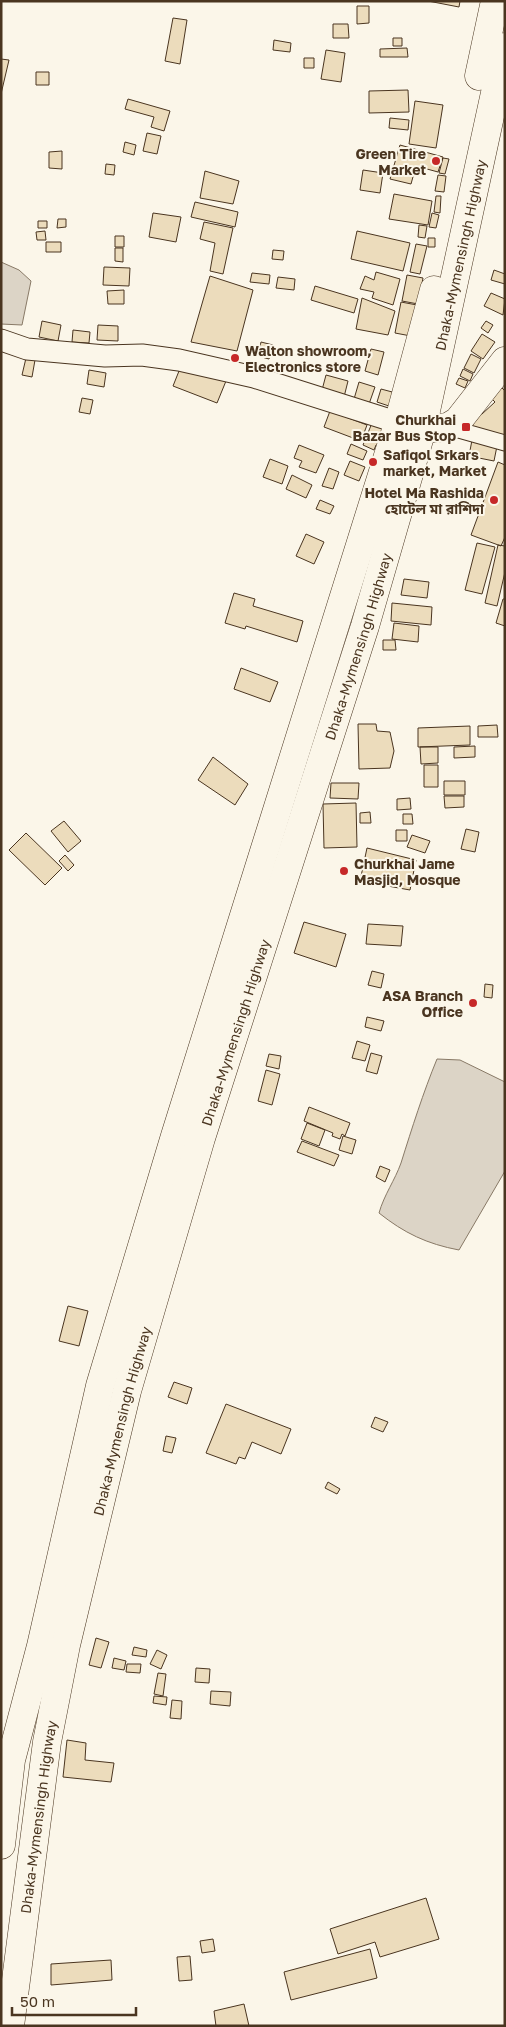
<svg xmlns="http://www.w3.org/2000/svg" width="506" height="2027" viewBox="0 0 506 2027" font-family="'Golos Text','Noto Sans Bengali',sans-serif">
  <rect width="100%" height="100%" fill="#fbf6e9"/>
  <path fill="#dcd4c6" stroke="#887966" d="M1 262 19 270 31 281 22 325 1 324Z
    M437 1059 460 1060 505 1082V1171L459 1250C427 1244 404 1233 379 1213 384 1195 395 1180 401 1163 412 1128 423 1093 437 1059Z"/>
  <path fill="#ecdcbc" stroke="#4a3520" d="M428 1H460L459 7Z
    M357 6H369V23L357 24Z
    M173 18 187 20 180 64 165 61Z
    M333 24H348L349 38H333Z
    M393 38H402V46H393Z
    M274 40 291 43 290 52 273 50Z
    M407 48 408 57H380V49Z
    M326 50 345 53 341 82 321 79Z
    M304 58H314V68H304Z
    M1 59 9 60 1 94Z
    M36 72H49V85H36Z
    M408 90 409 112 369 113V91Z
    M128 99 170 111 164 131 151 127 154 117 125 109Z
    M415 101 443 105 436 148 409 144Z
    M390 118 409 120 408 130 389 128Z
    M147 133 161 136 157 154 143 151Z
    M125 142 136 145 134 155 123 152Z
    M400 145 443 157 438 172 416 166 411 184 390 179Z
    M62 151V169L49 168V152Z
    M443 158 449 159 445 174 439 173Z
    M106 164 115 165 114 175 105 174Z
    M363 170 383 173 380 193 360 190Z
    M205 171 239 181 233 204 200 198Z
    M438 175 446 176 444 192 435 191Z
    M394 194 432 201 428 225 389 219Z
    M436 196H441L440 213 434 212Z
    M195 202 238 212 235 227 191 217Z
    M153 213 181 217 176 242 149 237Z
    M432 213 439 215 436 228 429 227Z
    M58 219H66V227L57 228Z
    M38 221H47V228H38Z
    M204 222 233 228 223 274 210 271 215 243 200 239Z
    M419 225 427 226 425 238 418 237Z
    M45 231 46 240H37L36 232Z
    M357 231 410 243 403 271 351 259Z
    M115 236H124V247H115Z
    M428 238H435V247H428Z
    M46 242H61V252H46Z
    M416 244 427 246 420 274 410 272Z
    M115 248H123V262L115 261Z
    M273 250 284 251 283 260 272 259Z
    M104 267 130 268 129 286 103 285Z
    M494 270 505 274V284L491 280Z
    M376 272 400 279 393 305 372 298 374 292 360 289 365 276 374 280Z
    M252 273 270 275 269 284 250 282Z
    M407 275 423 278 418 304 402 301Z
    M210 276 253 290 237 351 191 342Z
    M278 277 295 279 294 290 276 288Z
    M315 286 358 299 354 313 311 300Z
    M124 290V304H108L107 291Z
    M491 293 505 299 503 315 484 306Z
    M362 298 395 311 388 335 356 329Z
    M401 302 417 305 411 336 395 333Z
    M42 321 61 325 58 341 39 337Z
    M486 321 493 325 488 333 481 328Z
    M98 325 118 326V341L97 340Z
    M73 330 90 332 89 343 72 342Z
    M482 334 495 342 483 359 471 351Z
    M261 342 273 345 269 359 258 356Z
    M371 349 384 352 378 375 365 371Z
    M471 354 481 359 474 373 464 368Z
    M26 358 35 360 32 377 22 375Z
    M181 366 226 381 217 403 173 386Z
    M463 369 473 374 470 381 460 376Z
    M89 370 106 373 104 387 87 384Z
    M326 375 348 381 344 397 322 390Z
    M459 378 468 381 465 388 456 384Z
    M359 382 375 387 369 404 354 399Z
    M502 388 505 391V436L465 424 476 413 482 414 495 402 491 398Z
    M381 389 396 393 392 407 377 402Z
    M82 398 93 400 90 414 79 412Z
    M330 411 367 425 361 441 324 427Z
    M372 423 392 431 385 448 376 445 374 450 363 445Z
    M472 440 497 446 494 461 469 456Z
    M351 444 367 451 363 460 347 454Z
    M299 445 324 455 316 473 299 467 302 461 294 458Z
    M270 459 288 466 282 484 263 477Z
    M350 461 365 467 359 481 344 475Z
    M498 462 505 465V537L501 546 471 535Z
    M329 468 339 472 333 489 322 486Z
    M292 475 312 485 306 498 286 489Z
    M320 500 334 506 330 514 316 509Z
    M306 534 324 542 314 564 296 556Z
    M477 543 495 547 482 594 465 590Z
    M498 545 505 546V572L497 606 485 603Z
    M404 579 429 582 427 598 401 595Z
    M234 593 255 599 253 606 303 621 297 642 246 626 245 629 225 623Z
    M503 599H505V626L496 623Z
    M392 603 432 607 431 625 391 621Z
    M394 623 419 626 418 642 392 639Z
    M383 640H395L396 650H383Z
    M241 668 278 682 270 702 234 689Z
    M358 724H376L377 731 390 732 394 751 390 768 359 769Z
    M497 725 498 737H478V726Z
    M470 726V745L418 747V728Z
    M475 746V757L454 758V747Z
    M420 747H438V763L421 764Z
    M213 757 248 784 235 805 198 780Z
    M424 765H438V787H424Z
    M444 781H465V795H444Z
    M331 783H359L358 799 330 798Z
    M444 796H464V807L445 808Z
    M410 798 411 809 397 810V799Z
    M356 803 357 847 324 848 323 804Z
    M370 812 371 823H360V813Z
    M403 814H412L413 824H403Z
    M64 821 81 841 68 852 51 831Z
    M466 829 479 832 475 852 461 849Z
    M396 830H407V841H396Z
    M26 833 62 868 45 885 9 850Z
    M412 835 430 841 425 853 407 847Z
    M367 848 416 860 410 890 360 881Z
    M65 855 74 865 68 871 59 861Z
    M304 922 346 934 336 967 294 953Z
    M368 924 403 926 401 946 366 944Z
    M372 971 384 974 381 988 368 985Z
    M485 984 493 985 492 998 484 997Z
    M367 1017 384 1021 381 1031 365 1027Z
    M357 1041 370 1045 365 1061 352 1058Z
    M371 1053 382 1056 377 1074 366 1071Z
    M269 1054 281 1056 279 1069 266 1066Z
    M266 1070 280 1074 272 1105 258 1101Z
    M309 1107 350 1123 345 1136 342 1134 340 1139 332 1136 333 1133 304 1121Z
    M307 1123 325 1130 319 1146 301 1139Z
    M343 1136 356 1140 352 1154 339 1150Z
    M302 1141 339 1155 334 1166 297 1152Z
    M380 1166 390 1170 385 1182 376 1177Z
    M68 1306 88 1311 79 1346 59 1341Z
    M174 1382 192 1388 187 1404 168 1397Z
    M226 1404 291 1429 281 1454 252 1442 245 1459 239 1457 236 1464 206 1453Z
    M375 1417 388 1422 383 1432 371 1427Z
    M166 1436 176 1438 172 1453 163 1451Z
    M328 1482 340 1489 337 1494 325 1488Z
    M96 1638 109 1642 101 1668 89 1665Z
    M134 1647 147 1650 146 1657 132 1655Z
    M157 1650 167 1655 161 1669 150 1664Z
    M114 1658 126 1661 124 1670 112 1668Z
    M127 1664H141L140 1673 126 1672Z
    M196 1668 210 1669 209 1683 195 1682Z
    M158 1673 166 1674 163 1696 154 1694Z
    M211 1691 231 1692 230 1706 210 1704Z
    M154 1696 167 1697 166 1705 153 1703Z
    M172 1700 182 1701 181 1719 170 1718Z
    M67 1740 86 1743 85 1760 114 1763 111 1782 63 1777Z
    M426 1898 439 1939 380 1957 375 1942 338 1954 330 1929Z
    M213 1939 215 1951 202 1953 200 1941Z
    M370 1949 377 1978 291 2000 284 1972Z
    M190 1956 192 1980 179 1981 177 1957Z
    M111 1960 112 1980 51 1985V1964Z
    M244 2004 249 2026H216L214 2011Z"/>
  <g fill="none" stroke-linecap="round" stroke-linejoin="round">
    <g stroke="#4a3520" stroke-width="17">
      <path id="street" d="M448 427 505 443"/>
    </g>
    <g stroke="#4a3520" stroke-width="23">
      <path id="secondary" d="M1 340 27 349 105 356 142 355 179 360 254 377 412 427"/>
    </g>
    <g stroke="#4a3520" stroke-width="29">
      <g id="highway">
        <path d="M479 76 495 1"/>
        <path d="M422 429 448 427 458 421 505 361"/>
        <path d="M1 1845 11 1760 41 1646 100 1386 175 1136 398 424 434 290"/>
        <path id="s1" d="M10 2026 47 1742 66 1645 127 1391 201 1138 365 626 422 429 505 47"/>
      </g>
    </g>
    <use href="#street" stroke="#fbf6e9" stroke-width="15"/>
    <use href="#secondary" stroke="#fbf6e9" stroke-width="21"/>
    <use href="#highway" stroke="#fbf6e9" stroke-width="28"/>
  </g>
  <g fill="#c62828" stroke="#fbf6e9" stroke-width="2">
    <circle cx="436" cy="161" r="5"/>
    <circle cx="235" cy="358" r="5"/>
    <rect x="461" y="422" width="10" height="10" rx="2.5"/>
    <circle cx="373" cy="462" r="5"/>
    <circle cx="494" cy="500" r="5"/>
    <circle cx="344" cy="871" r="5"/>
    <circle cx="473" cy="1003" r="5"/>
  </g>
  <g text-anchor="middle" dominant-baseline="central" stroke-width="4" stroke-linejoin="round" paint-order="stroke">
    <g font-size="14" font-weight="bold" fill="#4a3520" stroke="#fbf6e9" text-anchor="end">
      <text x="426" y="153">Green Tire<tspan x="426" dy="16">Market</tspan></text>
      <text x="245" y="350" text-anchor="start">Walton showroom,<tspan x="245" dy="16">Electronics store</tspan></text>
      <text x="456" y="419">Churkhai<tspan x="456" dy="16">Bazar Bus Stop</tspan></text>
      <text x="383" y="454" text-anchor="start">Safiqol Srkars<tspan x="383" dy="16">market, Market</tspan></text>
      <text x="484" y="492">Hotel Ma Rashida<tspan x="484" dy="16">হোটেল মা রাশিদা</tspan></text>
      <text x="354" y="863" text-anchor="start">Churkhai Jame<tspan x="354" dy="16">Masjid, Mosque</tspan></text>
      <text x="463" y="995">ASA Branch<tspan x="463" dy="16">Office</tspan></text>
    </g>
    <g font-size="14" fill="#4a3520" stroke="#fbf6e9">
      <text stroke="none"><textPath href="#s1" startOffset="1831">Dhaka-Mymensingh Highway</textPath></text>
      <text stroke="none"><textPath href="#s1" startOffset="1426">Dhaka-Mymensingh Highway</textPath></text>
      <text stroke="none"><textPath href="#s1" startOffset="1021">Dhaka-Mymensingh Highway</textPath></text>
      <text stroke="none"><textPath href="#s1" startOffset="616">Dhaka-Mymensingh Highway</textPath></text>
      <text stroke="none"><textPath href="#s1" startOffset="211">Dhaka-Mymensingh Highway</textPath></text>
    </g>
  </g>
  <rect width="506" height="2027" fill="none" stroke="#4a3520" stroke-width="5"/>
  <path d="M12 2007v8h124v-8" fill="none" stroke="#4a3520" stroke-width="2.5"/>
  <text x="20" y="2007" font-size="15" fill="#4a3520" stroke="#fbf6e9" stroke-width="4" paint-order="stroke">50 m</text>
</svg>
